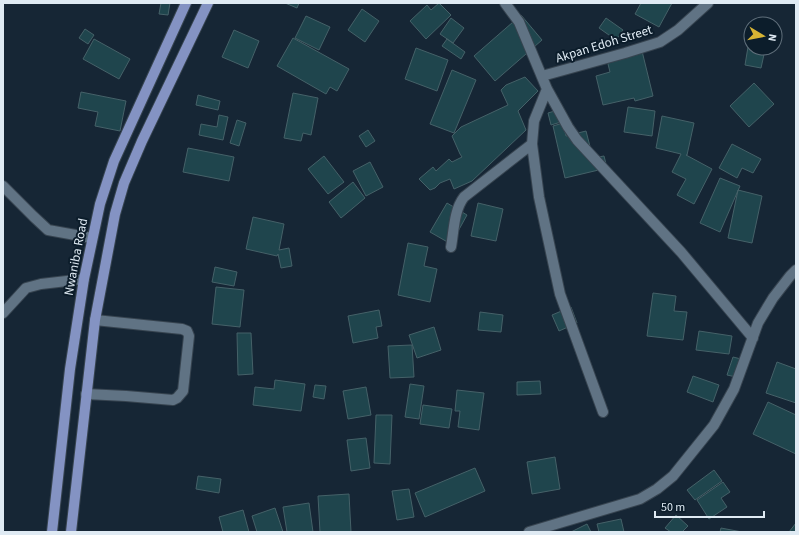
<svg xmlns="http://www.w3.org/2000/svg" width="799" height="535" viewBox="0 0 799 535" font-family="'Source Sans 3',sans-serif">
  <rect width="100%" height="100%" fill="#162635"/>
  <path fill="#1f454d" stroke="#456168" d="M161 3H170L168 15 159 14Z
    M285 3H299L297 8Z
    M439 3 451 15 426 39 410 21 427 5 431 10Z
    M641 3H672L659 27 635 14Z
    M362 9 379 21 365 42 348 30Z
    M521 15 542 40 495 81 474 56Z
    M306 16 330 27 319 50 295 38Z
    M451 18 464 28 453 43 440 34Z
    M606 18 623 30 616 40 599 28Z
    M85 29 94 35 88 44 79 38Z
    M234 30 259 41 248 68 222 57Z
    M293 38 349 69 337 91 330 87 326 94 277 66Z
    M94 39 130 59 119 79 83 59Z
    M447 39 465 52 461 59 442 46Z
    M748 47 765 50 761 68 745 65Z
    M416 48 448 60 437 91 405 79Z
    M642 51 653 96 635 101 634 98 603 105 596 76 610 72 607 60Z
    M452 70 476 80 454 133 430 124Z
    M525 77 538 91 518 111 526 130 472 181 454 189 450 179 440 183 435 188 430 190 419 179 433 167 436 171 449 159 452 162 462 157 460 154 452 136 461 127 508 105 501 90 506 85Z
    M754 83 774 104 749 127 730 106Z
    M81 92 126 101 120 131 95 126 98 112 78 108Z
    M293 93 318 98 311 135 303 133 301 141 284 138Z
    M198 95 220 101 218 110 196 105Z
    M628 107 655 111 652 136 624 132Z
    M558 110 561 122 551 125 548 113Z
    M219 115 228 117 223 140 199 135 201 124 217 127Z
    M662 116 694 123 687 155H686L712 169 694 204 677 195 686 179 672 172 681 154 656 148Z
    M237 120 246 123 239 146 230 143Z
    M563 123 566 136 586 131 593 158 604 156 607 168 565 178 553 126Z
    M368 130 375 141 366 147 359 136Z
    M732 144 761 159 753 173 742 168 737 178 719 168Z
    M188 148 234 157 229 181 183 172Z
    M324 156 344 182 328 194 308 169Z
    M370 162 383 187 366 196 353 171Z
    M720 178 740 186 720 232 700 223Z
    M353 182 365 198 341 218 329 202Z
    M738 190 762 196 752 243 728 238Z
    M447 203 467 215 451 244 430 232Z
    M478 203 503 209 496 241 471 236Z
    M253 217 284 224 279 250 289 248 292 266 281 268 278 254 277 256 246 249Z
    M408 243 428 247 424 266 437 269 430 302 398 295Z
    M215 267 237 272 234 286 212 282Z
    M216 287 244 290 240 327 212 324Z
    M653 293 676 296 674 311 687 312 683 340 647 336Z
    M571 307 577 323 559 331 552 315Z
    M379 310 382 326 376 327 378 338 353 343 348 316Z
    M480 312 503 315 501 332 478 330Z
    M434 327 441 350 417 358 409 335Z
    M699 331 732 336 729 354 696 350Z
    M237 333H251L253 374 238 375Z
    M412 345 414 377 390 378 388 346Z
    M733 357 741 359 736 377 727 375Z
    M777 362 796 369V403L766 393Z
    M693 376 719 385 713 402 687 392Z
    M275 380 305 384 301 411 253 405 255 387 274 389Z
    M540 381 541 394 517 395V382Z
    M410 384 424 386 419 419 405 417Z
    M315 385 326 386 324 399 313 397Z
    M366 387 371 415 348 419 343 391Z
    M457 390 484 393 479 430 458 427 460 411H455Z
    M768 402 796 415V454L753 434Z
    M423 405 452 409 449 428 420 424Z
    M376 415H392L390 464 374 463Z
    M366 438 370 468 351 471 347 440Z
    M555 457 560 489 532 494 527 462Z
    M475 468 485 491 425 517 415 493Z
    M714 470 722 481 695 500 687 490Z
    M198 476 221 479 219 493 196 489Z
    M723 482 730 492 721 498 727 507 709 519 697 500Z
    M409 489 414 517 397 520 392 491Z
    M349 494 351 532H320L318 496Z
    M309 503 313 532H287L283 507Z
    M275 508 283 532H257L252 516Z
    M243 510 249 532H223L219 517Z
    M676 515 688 526 682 532H671L665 528Z
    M621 519 624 532H599L597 524Z
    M796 523V532H789Z
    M587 524 591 532H571Z
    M721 528 742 532H720Z"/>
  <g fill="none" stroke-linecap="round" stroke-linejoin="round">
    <g stroke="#374450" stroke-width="12">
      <path id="minor" d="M505 3 519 22 547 89 568 127 577 140 681 252 753 338
        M542 76 625 53 660 42 678 30 708 3
        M547 89 534 121 532 144 539 197 560 294 603 412
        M3 186 33 216 48 230 92 238
        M451 247C454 230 454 210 464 197L532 144
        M3 313 26 288 41 284 84 279
        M86 394 126 396 173 400 177 398 183 391 189 336 187 331 182 329 95 320
        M529 532 640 499 657 489 673 476 714 425 734 389 758 323 773 298 790 276 796 270"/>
    </g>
    <g stroke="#374450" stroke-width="12">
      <path id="major" d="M52 532 70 369 84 279 100 204 114 161 186 3
        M71 532 95 320 115 214 124 183 142 141 208 3"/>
    </g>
    <use href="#minor" stroke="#607384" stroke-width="10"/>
    <use href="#major" stroke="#8493c3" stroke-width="10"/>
  </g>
  <g text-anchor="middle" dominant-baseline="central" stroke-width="4" stroke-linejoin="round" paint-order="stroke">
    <g font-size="13" fill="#dfeaf3" stroke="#0c1d2b">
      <text transform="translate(604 44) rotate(-17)">Akpan Edoh Street</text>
      <text transform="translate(76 257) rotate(-79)">Nwaniba Road</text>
    </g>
  </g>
  <rect width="799" height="535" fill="none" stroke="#dfeaf3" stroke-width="8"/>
  <g transform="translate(763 36) rotate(100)"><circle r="19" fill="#0c1d2b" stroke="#606f7b"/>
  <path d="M0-3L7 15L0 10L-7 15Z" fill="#d7b434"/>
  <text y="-6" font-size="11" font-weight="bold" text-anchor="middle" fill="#dfeaf3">N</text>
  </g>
  <path d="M655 511v6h109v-6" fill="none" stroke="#dfeaf3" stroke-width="2"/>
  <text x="661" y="511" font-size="12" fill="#dfeaf3" stroke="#0c1d2b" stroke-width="3" paint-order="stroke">50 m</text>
</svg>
